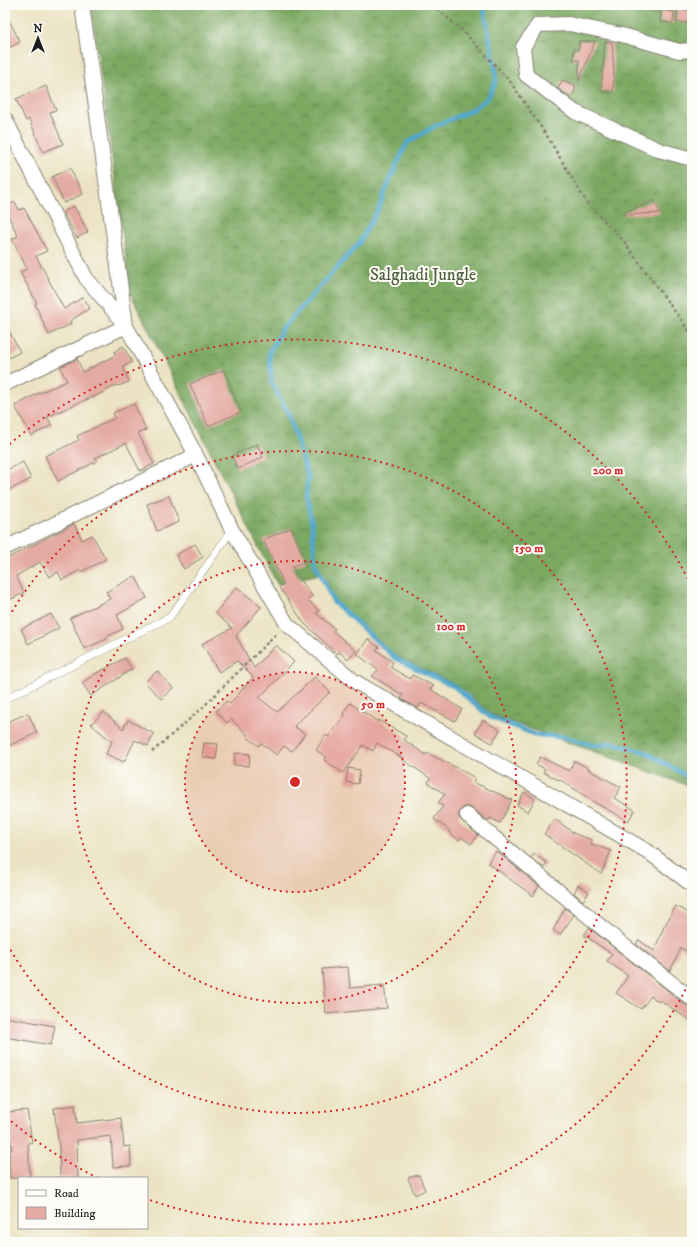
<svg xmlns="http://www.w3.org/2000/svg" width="697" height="1247" viewBox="0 0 697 1247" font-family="'IM FELL DW Pica',serif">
  <defs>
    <pattern id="forest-crowns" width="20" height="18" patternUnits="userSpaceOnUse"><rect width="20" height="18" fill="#7ba862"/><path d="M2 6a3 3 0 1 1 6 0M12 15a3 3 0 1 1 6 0" fill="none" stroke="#648850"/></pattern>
  </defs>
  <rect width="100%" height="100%" fill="#fdfcf7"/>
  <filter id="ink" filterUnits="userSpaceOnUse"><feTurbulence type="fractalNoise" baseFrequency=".025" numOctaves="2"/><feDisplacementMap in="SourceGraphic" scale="8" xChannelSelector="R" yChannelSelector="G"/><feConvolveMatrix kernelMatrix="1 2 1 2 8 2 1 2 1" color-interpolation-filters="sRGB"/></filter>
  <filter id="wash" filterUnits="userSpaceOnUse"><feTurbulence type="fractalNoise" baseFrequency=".012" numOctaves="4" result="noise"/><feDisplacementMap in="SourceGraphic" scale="16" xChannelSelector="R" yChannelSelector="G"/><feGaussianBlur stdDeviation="0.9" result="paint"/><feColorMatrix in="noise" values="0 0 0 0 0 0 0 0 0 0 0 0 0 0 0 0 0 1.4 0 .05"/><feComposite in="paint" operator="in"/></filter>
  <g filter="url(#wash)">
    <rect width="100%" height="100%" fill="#ebe3c3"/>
    <path fill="url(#forest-crowns)" stroke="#4c623f" d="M91 5H692V787L492 715 460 687 396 656 334 600 324 573 277 584 131 295Z"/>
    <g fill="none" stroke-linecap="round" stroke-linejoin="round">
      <path stroke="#50a8cd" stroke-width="4.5" d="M483 5 495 66 496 81 488 98 472 110 433 127 407 143 391 177 378 210 359 243 283 328 269 353 272 383 289 415 308 477 306 496 312 524 315 563 333 601 396 659 455 687 490 717 536 735 565 737 596 746 612 743 645 752 692 779"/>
    </g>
    <g id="blocks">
      <path fill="#e4aba3" d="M677 9 691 10 689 23 676 22Z
        M661 10 674 12 673 23 660 22Z
        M5 12 20 42 5 50Z
        M579 41H595L579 81V60H573L574 49H579Z
        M605 42H612L614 75 613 92 601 91Z
        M562 80 575 85V90L572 97 567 95 558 89Z
        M46 86 56 110 50 112 63 144 43 152 29 119 26 121 16 99Z
        M70 168 83 194 64 203 52 177Z
        M654 200 660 213 623 215V213Z
        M15 202 19 210 24 208 47 251 36 256 64 309 83 297 90 308 70 321 71 324 49 335 35 304 37 303 20 272 27 269 12 239 18 236 5 209V206Z
        M74 206 88 232 77 238 63 212Z
        M5 323 20 352 5 360Z
        M123 346 132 362 123 367 129 382 118 386 117 385 92 398V397L47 417 52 425 31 436 15 406 35 395 67 381 60 367 77 359 83 372 116 355 114 352Z
        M224 370 241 412 208 426 190 384Z
        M134 404 146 430 138 433 154 464 140 471 126 443 95 458 97 461 58 481 45 456 79 440 77 436 115 418 113 413Z
        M257 444 263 457 238 469 232 456Z
        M23 462 31 479 5 492V471Z
        M169 496 179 522 157 531 147 504Z
        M74 524 82 540 92 535 106 559 81 572 80 570 62 580 58 572 49 577 40 562 16 576 24 593 5 602V556H7V558L10 557Z
        M291 528 306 561 292 567 312 596 307 599 319 611 316 613 335 629 333 631 356 651 348 660 340 652 337 654 304 623 279 587 284 584 263 540Z
        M195 544 203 557 184 569 176 555Z
        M135 576 147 598 117 615 123 629 106 637 107 639 84 649 70 618 110 599 106 592Z
        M237 587 261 607 236 636 254 668 276 645 294 662 259 698 277 712 315 677 330 692 294 726 305 734 292 751 284 746 277 755 261 743 259 746 247 737 248 735 231 719 227 723 216 711 227 701 230 704 253 677 237 661 219 672 202 644 232 628 215 613Z
        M51 614 59 628 28 644 21 629Z
        M368 639 379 647 376 650 393 662 390 667 410 679 412 675 434 686 430 689 462 709 455 721 421 703 418 708 401 699 403 695 372 676 378 670 357 654Z
        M125 658 132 669 91 696 82 683 95 674Z
        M157 671 173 688 161 699 145 682Z
        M350 703 378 722V720L406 736 404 740 426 755 427 753 459 769 475 778 473 782 512 800 500 823 490 818 488 821 472 808 468 807H464L459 813V818L478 835 471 844 461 837 459 840 449 833 450 831 434 819 443 806 438 803 445 794 428 783 430 778 403 760 404 759 377 743 373 751 363 745 343 773 324 760 326 757 316 750 326 735 328 737 345 715 343 713Z
        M104 712 123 729 128 720 154 734 148 746 135 740 124 762 106 754 112 742 91 724Z
        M28 713 37 733 8 746 5 739V723Z
        M483 720 500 730 492 743 475 733Z
        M204 743 218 744 216 759 202 757Z
        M235 753 250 754 249 766 234 765Z
        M540 757 569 771 574 761 589 768V770L621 787 614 798 635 810 628 821 594 802 559 779V780L543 772 545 769 536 764Z
        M348 768 360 770 358 784 346 782Z
        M524 792 535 799 528 812 517 805Z
        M555 819 575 834 592 840 591 844 611 851 601 874 544 834Z
        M496 851 539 886 533 896 488 863Z
        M534 854 547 863 544 868 531 858Z
        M578 885 589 892 583 901 574 893Z
        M676 906 692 915V954L681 948 670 971 636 944 639 940 654 951 664 927Z
        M565 908 574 915 560 935 553 930Z
        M589 928 687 1006 692 1007V1022L660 1000 659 1002 651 996 641 1009 616 993 628 976 607 961 612 954 584 935Z
        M348 967 350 988 384 985 387 1008 326 1014 322 969Z
        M5 1017 55 1026 51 1045 5 1037Z
        M75 1105 77 1123 121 1118 124 1147 130 1146 131 1166 113 1167 111 1136 77 1140 78 1178H60L59 1147 54 1108Z
        M27 1110 32 1142 28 1143 30 1178H10L9 1150H12L7 1112Z
        M419 1175 425 1190 415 1195 408 1178Z"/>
    </g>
  </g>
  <g filter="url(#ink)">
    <use href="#blocks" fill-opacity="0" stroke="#848070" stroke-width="1"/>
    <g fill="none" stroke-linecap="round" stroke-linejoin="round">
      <g stroke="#848070" stroke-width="8">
        <path id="lane" d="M5 699 170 617 232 530"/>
      </g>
      <g stroke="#848070" stroke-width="16">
        <path id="street" d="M82 5 126 326 196 455 232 530 287 624 354 681 647 851 692 885
          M692 50 679 51 622 35 569 24 538 25 523 47 526 75 575 112 659 150 692 159
          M5 119 86 278 126 326 5 384
          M5 548 196 455
          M467 815 617 940 692 999"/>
      </g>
      <path stroke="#848070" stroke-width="2.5" stroke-dasharray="3 3" stroke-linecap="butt" d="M433 5 464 32 509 80 547 136 587 203 622 239 692 335
        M152 752 201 709 278 632"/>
      <use href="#lane" stroke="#fff" stroke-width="7"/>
      <use href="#street" stroke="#fff" stroke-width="14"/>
    </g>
  </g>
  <circle cx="295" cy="782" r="110" fill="#d62828" fill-opacity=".12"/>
  <g fill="none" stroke="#d62828" stroke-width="2" stroke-dasharray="2 4">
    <circle cx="295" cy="782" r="110"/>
    <circle cx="295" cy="782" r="221"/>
    <path d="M6 622A331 331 0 1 1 6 942"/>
    <path d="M691 979A442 442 0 0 1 147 1199M98 1178A442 442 0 0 1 5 1116M5 448A442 442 0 0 1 691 585"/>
  </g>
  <g text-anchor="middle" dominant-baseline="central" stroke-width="4" stroke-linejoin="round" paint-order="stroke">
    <g font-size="17" fill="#4e5e3d" stroke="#fdfcf7">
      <text x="423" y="275">Salghadi Jungle</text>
    </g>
  </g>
  <circle cx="295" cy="782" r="6" fill="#d62828" stroke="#fdfcf7" stroke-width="2"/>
  <g font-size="12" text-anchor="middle" font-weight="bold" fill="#d62828" stroke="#fdfcf7" stroke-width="4" stroke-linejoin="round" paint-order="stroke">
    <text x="608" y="474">200 m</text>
    <text x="529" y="552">150 m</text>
    <text x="451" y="630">100 m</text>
    <text x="373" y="708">50 m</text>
  </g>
  <rect width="697" height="1247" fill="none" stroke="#fdfcf7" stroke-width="20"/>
  <rect x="18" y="1177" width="130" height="52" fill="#fdfcf7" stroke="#a3a29f"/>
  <rect x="26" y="1190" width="20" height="6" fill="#ffffff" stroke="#a3a29f"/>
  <text x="54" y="1197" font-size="12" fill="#1c1c1c">Road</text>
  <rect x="26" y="1207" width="20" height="12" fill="#e4aba3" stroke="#a3a29f"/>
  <text x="54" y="1217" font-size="12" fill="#1c1c1c">Building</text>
  <g transform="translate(38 38)" stroke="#fdfcf7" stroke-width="3" paint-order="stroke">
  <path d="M0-3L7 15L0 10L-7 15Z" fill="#1c1c1c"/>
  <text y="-6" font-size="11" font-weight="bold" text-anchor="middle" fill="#1c1c1c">N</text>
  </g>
</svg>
